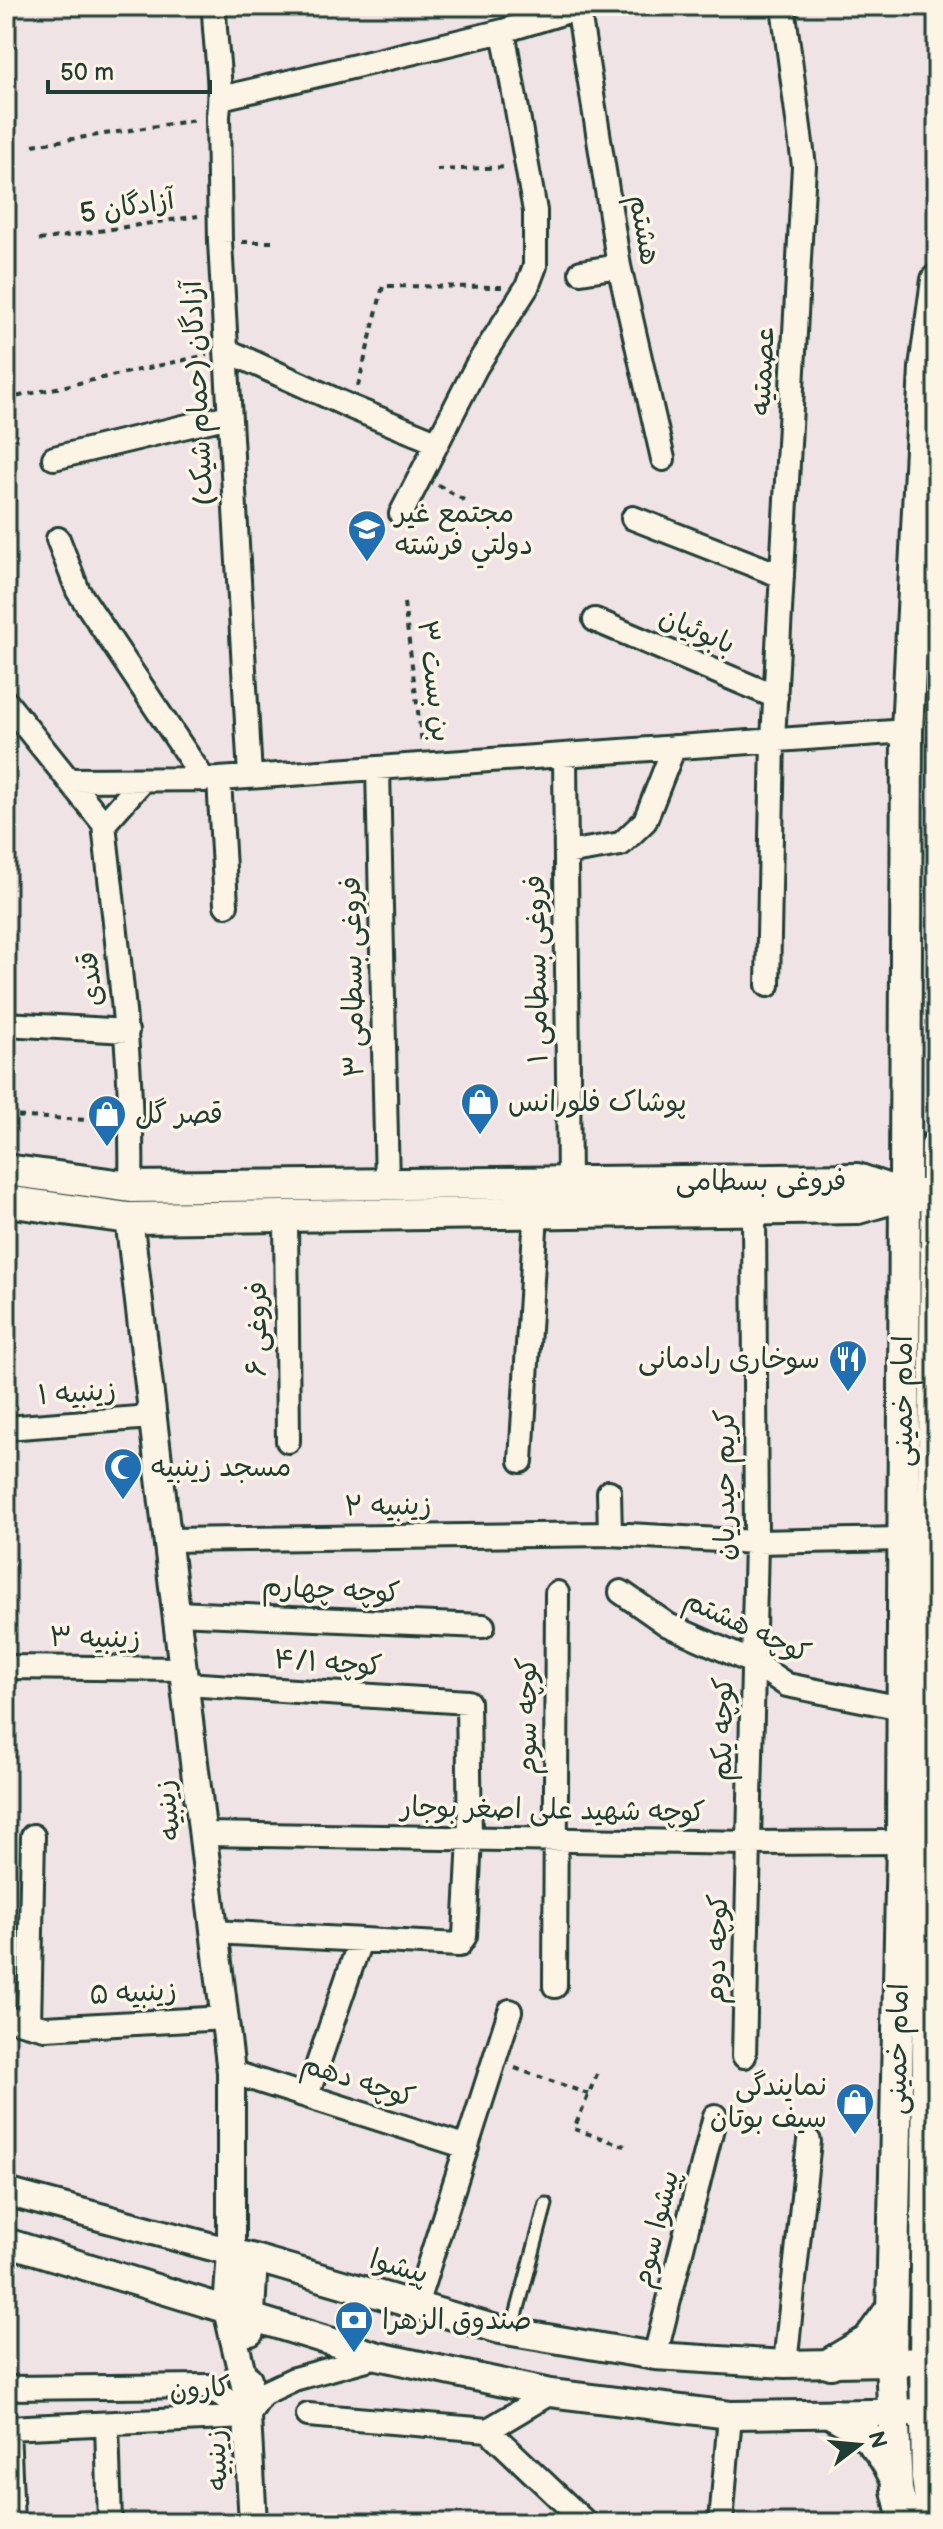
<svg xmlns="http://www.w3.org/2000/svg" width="943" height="2529" viewBox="0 0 943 2529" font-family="'Balsamiq Sans','Playpen Sans Arabic',sans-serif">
  <rect width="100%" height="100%" fill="#f0e3e5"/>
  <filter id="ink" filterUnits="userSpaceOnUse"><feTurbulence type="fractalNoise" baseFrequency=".0125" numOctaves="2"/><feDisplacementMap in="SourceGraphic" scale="16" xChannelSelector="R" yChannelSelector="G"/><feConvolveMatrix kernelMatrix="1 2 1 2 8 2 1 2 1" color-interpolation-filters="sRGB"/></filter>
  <g filter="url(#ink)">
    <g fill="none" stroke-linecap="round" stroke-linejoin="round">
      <g stroke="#1f3d34" stroke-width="17">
        <path id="service" d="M512 2331 546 2204"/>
      </g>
      <g stroke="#1f3d34" stroke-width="28">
        <path id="minor" d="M214 6C214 43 223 80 218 116L220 242 250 776
          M578 6 619 266 663 459
          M221 98 503 31 585 6
          M581 272 619 266
          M228 351 353 408 436 442
          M54 458 229 416
          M401 514 476 367 527 287 535 266V211L503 31
          M633 518 782 576
          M58 539 78 591 204 780
          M595 620 776 697
          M6 702 104 824
          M565 755 569 1183
          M378 768 387 1185
          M219 779 226 905
          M70 780 219 779 907 731
          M566 853 621 844 645 821 674 747
          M768 985 773 740 804 166 783 6
          M6 1024 127 1031
          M131 1187C134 1065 117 945 104 824L143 780
          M286 1218 288 1441
          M6 1428 152 1417
          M521 1461 536 1213
          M609 1492 610 1534
          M167 1540 610 1534 756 1542 902 1539
          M621 1592 668 1625 754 1663 787 1685 902 1708
          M176 1613 483 1626
          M6 1667 183 1669
          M185 1684 468 1702 470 1839 465 1936 459 1945 214 1932
          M203 1834 750 1843 902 1842
          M555 1986 557 1593
          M6 2018 45 2028 225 2018
          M29 2024 33 1836
          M744 2056 756 1542 754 1212
          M231 2072 467 2147
          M307 2096 360 1941
          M416 2305 510 2011
          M655 2356 715 2116
          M785 2364 809 2141
          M6 2388 210 2386 247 2417
          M308 2415 488 2430 550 2393
          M247 2417 262 2394 294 2379 378 2356
          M107 2425 110 2523
          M6 2428 247 2417
          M8 2428 12 2523
          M488 2430 586 2523
          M721 2523 730 2415"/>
      </g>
      <g stroke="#1f3d34" stroke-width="32">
        <path id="tertiary" d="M129 1218 231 2072V2252L227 2310 247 2394
          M6 2192 254 2258 500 2330 655 2356 785 2364 937 2361
          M6 2242 378 2356 550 2393 730 2415 937 2412
          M250 2332 254 2258
          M248 2379 247 2417 253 2523"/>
      </g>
      <g stroke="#1f3d34" stroke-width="36">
        <path id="secondary" d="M6 1170 131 1187 857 1179 903 1195H920
          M6 1201 129 1218 858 1208 903 1195
          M831 2363 868 2341 892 2308
          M835 2415C864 2430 879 2445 894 2475
          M905 2523 897 2490 891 2362 902 1842 907 731 925 368 937 280
          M933 2523 927 2477 925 2361 937 1145"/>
      </g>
      <path stroke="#1f3d34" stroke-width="4" stroke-dasharray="6 6" stroke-linecap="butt" d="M33 145 196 120
        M437 170 507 167
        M39 240 198 216
        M242 242H277
        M358 386 383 286 503 287
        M6 399 207 355
        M438 485 469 503
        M404 603 422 743
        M6 1116 110 1121
        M515 2068 588 2094
        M597 2074 574 2129 625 2146"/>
      <use href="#service" stroke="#fcf5e5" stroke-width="11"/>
      <use href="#minor" stroke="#fcf5e5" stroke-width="22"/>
      <use href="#tertiary" stroke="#fcf5e5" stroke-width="26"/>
      <use href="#secondary" stroke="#fcf5e5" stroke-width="30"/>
    </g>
  </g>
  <defs>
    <g id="school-pin" transform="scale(2)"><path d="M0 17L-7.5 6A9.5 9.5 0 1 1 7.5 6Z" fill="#1f6fb2" stroke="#fcf5e5"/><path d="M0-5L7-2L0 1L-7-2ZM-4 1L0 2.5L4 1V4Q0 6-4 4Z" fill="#fff"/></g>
    <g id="shop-pin" transform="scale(2)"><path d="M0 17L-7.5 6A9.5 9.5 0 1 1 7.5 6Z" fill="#1f6fb2" stroke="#fcf5e5"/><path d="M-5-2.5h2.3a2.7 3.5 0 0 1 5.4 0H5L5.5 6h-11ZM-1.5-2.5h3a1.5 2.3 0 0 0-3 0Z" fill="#fff"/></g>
    <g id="restaurant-pin" transform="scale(2)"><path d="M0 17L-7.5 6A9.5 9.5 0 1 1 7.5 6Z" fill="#1f6fb2" stroke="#fcf5e5"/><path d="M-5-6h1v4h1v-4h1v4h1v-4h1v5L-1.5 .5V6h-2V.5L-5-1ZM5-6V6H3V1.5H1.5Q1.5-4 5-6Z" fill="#fff"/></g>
    <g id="mosque-pin" transform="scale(2)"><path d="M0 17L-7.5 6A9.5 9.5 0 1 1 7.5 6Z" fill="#1f6fb2" stroke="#fcf5e5"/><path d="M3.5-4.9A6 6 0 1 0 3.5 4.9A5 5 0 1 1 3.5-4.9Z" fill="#fff"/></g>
    <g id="bank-pin" transform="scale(2)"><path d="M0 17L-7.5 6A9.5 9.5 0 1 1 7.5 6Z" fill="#1f6fb2" stroke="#fcf5e5"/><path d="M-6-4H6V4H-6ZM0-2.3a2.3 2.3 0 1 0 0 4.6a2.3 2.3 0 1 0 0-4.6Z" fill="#fff"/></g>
  </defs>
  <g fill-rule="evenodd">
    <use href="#school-pin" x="367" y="529"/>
    <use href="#shop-pin" x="480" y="1102"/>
    <use href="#shop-pin" x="107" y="1114"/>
    <use href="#restaurant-pin" x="848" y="1359"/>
    <use href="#mosque-pin" x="123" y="1467"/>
    <use href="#shop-pin" x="855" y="2102"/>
    <use href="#bank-pin" x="354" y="2320"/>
  </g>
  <g text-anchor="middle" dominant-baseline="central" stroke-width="7" stroke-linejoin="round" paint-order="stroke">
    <g font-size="28" fill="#1f3d34" stroke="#fcf5e5">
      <text transform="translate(127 207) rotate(-9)">آزادگان 5</text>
      <text transform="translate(644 230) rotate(80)">هشتم</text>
      <text transform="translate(763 371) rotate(-87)">عصمتیه</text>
      <text transform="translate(198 393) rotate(-93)">آزادگان (حمام شیک)</text>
      <text transform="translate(697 631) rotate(23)">بابوئیان</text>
      <text transform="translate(434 681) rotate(83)">بن بست ۳</text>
      <text transform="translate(537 969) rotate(-91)">فروغی بسطامی ۱</text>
      <text transform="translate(353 977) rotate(-91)">فروغی بسطامی ۳</text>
      <text transform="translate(91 979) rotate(-97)">قندی</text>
      <text x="761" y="1181">فروغی بسطامی</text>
      <text transform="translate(257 1329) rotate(-90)">فروغی ۶</text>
      <text transform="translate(77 1393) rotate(-4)">زینبیه ۱</text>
      <text transform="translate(903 1401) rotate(-90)">امام خمینی</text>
      <text transform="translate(725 1485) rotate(-90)">کریم حیدریان</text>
      <text transform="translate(388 1506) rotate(-1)">زینبیه ۲</text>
      <text transform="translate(331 1590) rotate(3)">کوچه چهارم</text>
      <text transform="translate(747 1627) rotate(25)">کوچه هشتم</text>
      <text transform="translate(95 1638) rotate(1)">زینبیه ۳</text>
      <text transform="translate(328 1663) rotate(4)">کوچه ۴/۱</text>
      <text transform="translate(527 1716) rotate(-90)">کوچه سوم</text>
      <text transform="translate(723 1729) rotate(-89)">کوچه یکم</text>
      <text transform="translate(168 1810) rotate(-97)">زینبیه</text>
      <text transform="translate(553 1810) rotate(1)">کوچه شهید علی اصغر بوجار</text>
      <text transform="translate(717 1949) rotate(-88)">کوچه دوم</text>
      <text transform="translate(133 1993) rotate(-3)">زینبیه ۵</text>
      <text transform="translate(898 2049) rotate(-89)">امام خمینی</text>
      <text transform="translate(358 2081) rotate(18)">کوچه دهم</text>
      <text transform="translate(656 2229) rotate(-76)">پیشوا سوم</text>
      <text transform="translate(399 2267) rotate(16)">پیشوا</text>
      <text transform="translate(200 2389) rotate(-4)">کارون</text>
      <text transform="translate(217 2460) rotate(-93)">زینبیه</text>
    </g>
    <g font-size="28" fill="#1f3d34" stroke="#fcf5e5" text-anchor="start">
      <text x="395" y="513">مجتمع غير<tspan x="395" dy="32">دولتي فرشته</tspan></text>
      <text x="508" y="1102">پوشاک فلورانس</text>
      <text x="135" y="1114">قصر گل</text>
      <text x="820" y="1359" text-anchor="end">سوخاری رادمانی</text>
      <text x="151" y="1467">مسجد زینبیه</text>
      <text x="827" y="2086" text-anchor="end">نمایندگی<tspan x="827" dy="32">سیف بوتان</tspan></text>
      <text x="382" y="2320">صندوق الزهرا</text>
    </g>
  </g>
  <rect width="943" height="2529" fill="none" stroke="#fcf5e5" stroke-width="32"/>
  <rect x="16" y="16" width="911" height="2497" fill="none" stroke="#1f3d34" stroke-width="3" filter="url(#ink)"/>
  <g transform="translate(859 2445) rotate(74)" stroke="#fcf5e5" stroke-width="6" paint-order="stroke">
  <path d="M0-6L14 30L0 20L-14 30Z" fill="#1f3d34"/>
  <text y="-12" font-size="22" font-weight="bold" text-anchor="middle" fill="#1f3d34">N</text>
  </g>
  <path d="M48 80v12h162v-12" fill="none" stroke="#1f3d34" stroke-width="4"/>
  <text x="60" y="80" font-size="24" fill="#1f3d34" stroke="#fcf5e5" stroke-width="6" paint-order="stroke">50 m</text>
</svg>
